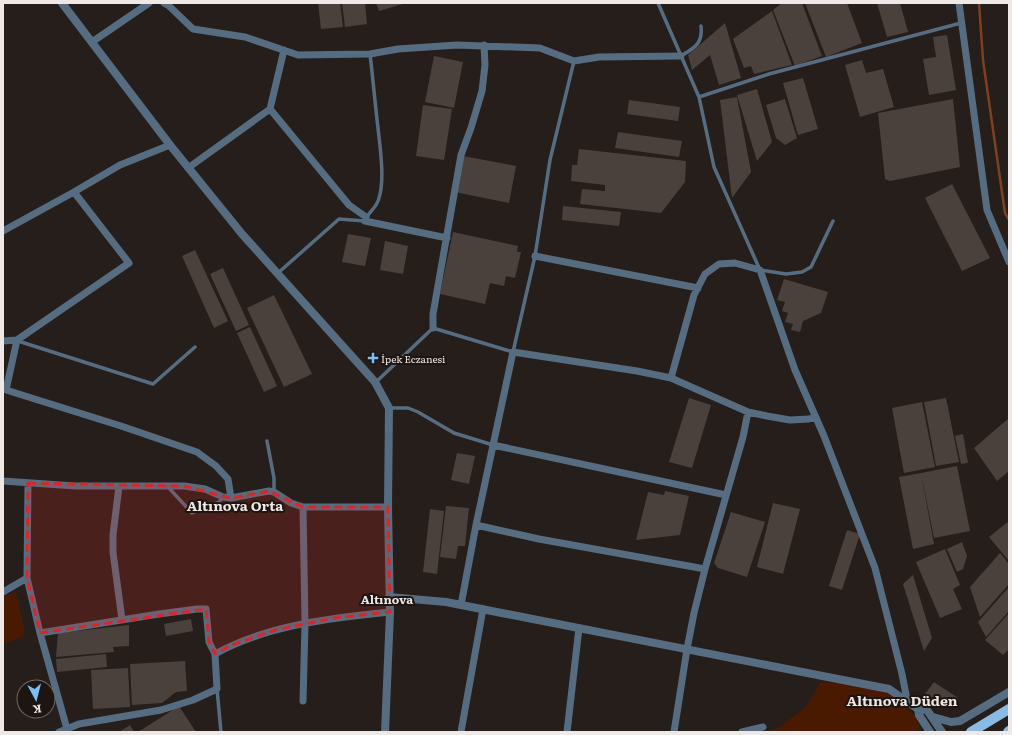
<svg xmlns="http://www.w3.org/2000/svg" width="1012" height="735" viewBox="0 0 1012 735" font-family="Literata,serif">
  <rect width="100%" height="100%" fill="#261e1a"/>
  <path fill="#4a1a00" d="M13 592 16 593 25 632 22 637 3 644V597Z
    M829 682 887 690 917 718 920 727 913 732H767L778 728 806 707 820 683Z"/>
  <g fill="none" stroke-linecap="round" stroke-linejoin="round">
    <path stroke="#7c4121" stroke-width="2.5" d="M979 3 983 60 1005 213 1009 220"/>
  </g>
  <path fill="#4a413c" d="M318 3H340L343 27 321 29Z
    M342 3H365L367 24 345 27Z
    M376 3H406L379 11Z
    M782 3H802L822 56 795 66 773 10Z
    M805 3H847L862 43 826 57Z
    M877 3H900L908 32 887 37Z
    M772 11 792 65 754 74 751 66 744 68 733 39Z
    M725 23 741 78 719 85 710 55 692 70 688 55Z
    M947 35 956 90 929 95 923 59 936 57 933 37Z
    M434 56 463 62 454 108 425 102Z
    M862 60 866 73 883 69 894 107 860 117 845 65Z
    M803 78 818 129 798 135 783 83Z
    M757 89 772 142 757 161 737 95Z
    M737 97 751 172 732 198 720 100Z
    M785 99 797 138 785 145 776 138 766 105Z
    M953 99 960 167 890 181 885 179 878 113Z
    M629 100 680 107 678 121 627 114Z
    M423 105 452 109 444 160 416 156Z
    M618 132 682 141 679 157 615 148Z
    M579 149 686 161 685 182 661 213 580 204 582 189 605 191V185L571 181 572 165H577Z
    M463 156 516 166 509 203 455 192Z
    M952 184 990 258 962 271 925 198Z
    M563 206 621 212 619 226 562 220Z
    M453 232 518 246 517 252H521L515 278 506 276 504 286 490 283 485 304 440 294Z
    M348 234 371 238 365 266 342 262Z
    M385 241 408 246 403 274 380 270Z
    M195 250 228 321 214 328 182 256Z
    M223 268 249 325 236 331 210 274Z
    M784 279 828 292 821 313 803 321 800 332 791 330 793 324 785 322 788 313 782 311 785 302 777 300Z
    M274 295 312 374 284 387 247 308Z
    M250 327 277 386 264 392 237 333Z
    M689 398 711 405 692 468 669 462Z
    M946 398 959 462 936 466 924 402Z
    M922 402 935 467 904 473 892 408Z
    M1009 418V471L997 481 974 448Z
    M963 434 968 463 961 464 955 436Z
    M457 453 475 456 469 484 451 480Z
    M957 466 970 531 934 538 921 473Z
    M921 473 934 544 913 549 899 477Z
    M665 491 689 496 680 535 636 540 648 492 664 495Z
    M773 503 800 509 783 574 757 567Z
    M446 506 469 508 465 546H458L456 559 440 557Z
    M430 509 444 511 437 574 423 572Z
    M731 512 765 522 747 577 718 568 714 563Z
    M1009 521V561L989 537Z
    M847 530 860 534 842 590 829 586Z
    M962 542 967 556 963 569 957 572 947 549Z
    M945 549 960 585 953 589 962 609 940 618 916 562Z
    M1000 553 1009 564V584L980 617 970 587Z
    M913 575 932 638 924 651 903 584Z
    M1009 587V611L986 637 978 622Z
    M1009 613V649L1003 655 985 640Z
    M191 619 193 631 166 636 164 624Z
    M129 625V646L113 647 114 652 56 657 58 633Z
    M106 654 107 667 57 672 56 659Z
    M185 661 187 691 176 692 162 703 132 705 130 664Z
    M128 668 130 707 93 709 91 670Z
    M934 682 958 698 949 708 925 694Z
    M179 706 196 732H138Z
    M130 725 134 732H119Z"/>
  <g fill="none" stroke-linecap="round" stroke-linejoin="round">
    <path stroke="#566d81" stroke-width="3.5" d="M658 3 699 97 769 74 961 23
      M681 56C694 48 703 44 701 26
      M699 97 714 167 760 270 786 274 802 272 811 267 833 221
      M278 273 339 219 365 221C368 212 377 208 379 198 385 179 380 147 378 128 375 103 373 79 370 54
      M18 341 153 384 195 347
      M376 382 433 328 513 352 535 256 550 160 574 61
      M389 408H408L418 412 454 433 493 445
      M267 441 274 478V491
      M168 487 192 513 219 502 223 497
      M217 689 221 732"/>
    <path stroke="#566d81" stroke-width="7" d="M164 3 168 5 193 29 245 37 298 55 370 54 398 49 457 45 540 48 574 61 599 57 681 56
      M959 3 987 210 1009 262
      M92 42 149 3
      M270 109 349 205 366 217
      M188 168 270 109 284 50
      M365 221 447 238
      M3 231 74 192 120 165 170 145
      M535 256 698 288
      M433 328V314L461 155 471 128 482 91 485 65 484 45
      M17 340 6 390 121 426 197 452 216 466 228 479 231 498
      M3 341 17 340 129 263 74 192
      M671 378 694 295 705 274 719 264 735 263 760 270 795 370 824 436 875 568 902 674 907 700
      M493 445 726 495
      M3 481 75 486H184L205 489 223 497 231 498 269 491 274 492 291 503 303 507H388
      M28 483 27 578 40 633 67 729
      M119 486 113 535V552L122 620
      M476 525 539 539 705 569
      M3 592 27 578
      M461 605 476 525 513 352 637 371 671 378 748 412 767 416 790 420 809 419 816 417
      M40 633 159 614 197 609H206L209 642 215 654
      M303 701 305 624 303 507
      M59 732 79 724 161 710 193 700 217 689 215 654C267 625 331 618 390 612
      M461 732 483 609
      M567 732 579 628
      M674 732 687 649 694 613 705 569 743 437 748 412
      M742 732 763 727"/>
    <path stroke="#566d81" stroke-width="8" d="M62 3 170 145 242 234 375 382 389 408 388 507 390 612 385 732
      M389 597 446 602 889 689 918 709 927 710 942 732
      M918 709 919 715 930 732
      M933 717 951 722 960 721 1009 692"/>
    <path stroke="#89bbe4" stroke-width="10" d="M971 732 1009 709
      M1008 732 1009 731"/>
  </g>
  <path fill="#d62828" fill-opacity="0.2" stroke="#d62828" stroke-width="3" stroke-dasharray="8 5" stroke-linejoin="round" d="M28 483 184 486 231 498 269 491 303 507H388L390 612 335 618 276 630 232 645 215 654 209 642 206 609 40 633 27 578Z"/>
  <path fill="#79bff8" stroke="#1d1511" stroke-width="1.5" d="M371 352h4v4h4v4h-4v4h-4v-4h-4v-4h4z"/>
  <g text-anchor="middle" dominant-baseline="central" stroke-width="4" stroke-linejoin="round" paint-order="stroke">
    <g font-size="10" fill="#eee8e6" stroke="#1d1511" text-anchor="start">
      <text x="381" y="358">İpek Eczanesi</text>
    </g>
    <g font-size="12" font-weight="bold" fill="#eee8e6" stroke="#1d1511">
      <text x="387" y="599">Altınova</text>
    </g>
    <g font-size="14" font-weight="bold" fill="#eee8e6" stroke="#1d1511">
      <text x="235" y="505">Altınova Orta</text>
      <text x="902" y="700">Altınova Düden</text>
    </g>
  </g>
  <rect width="1012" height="735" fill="none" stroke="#eee8e6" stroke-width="8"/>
  <g transform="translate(36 699) rotate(173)"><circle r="19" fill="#1d1511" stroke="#716966"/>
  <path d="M0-3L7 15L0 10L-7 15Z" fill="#79bff8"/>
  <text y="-6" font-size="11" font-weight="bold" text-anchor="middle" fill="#eee8e6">K</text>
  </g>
</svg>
